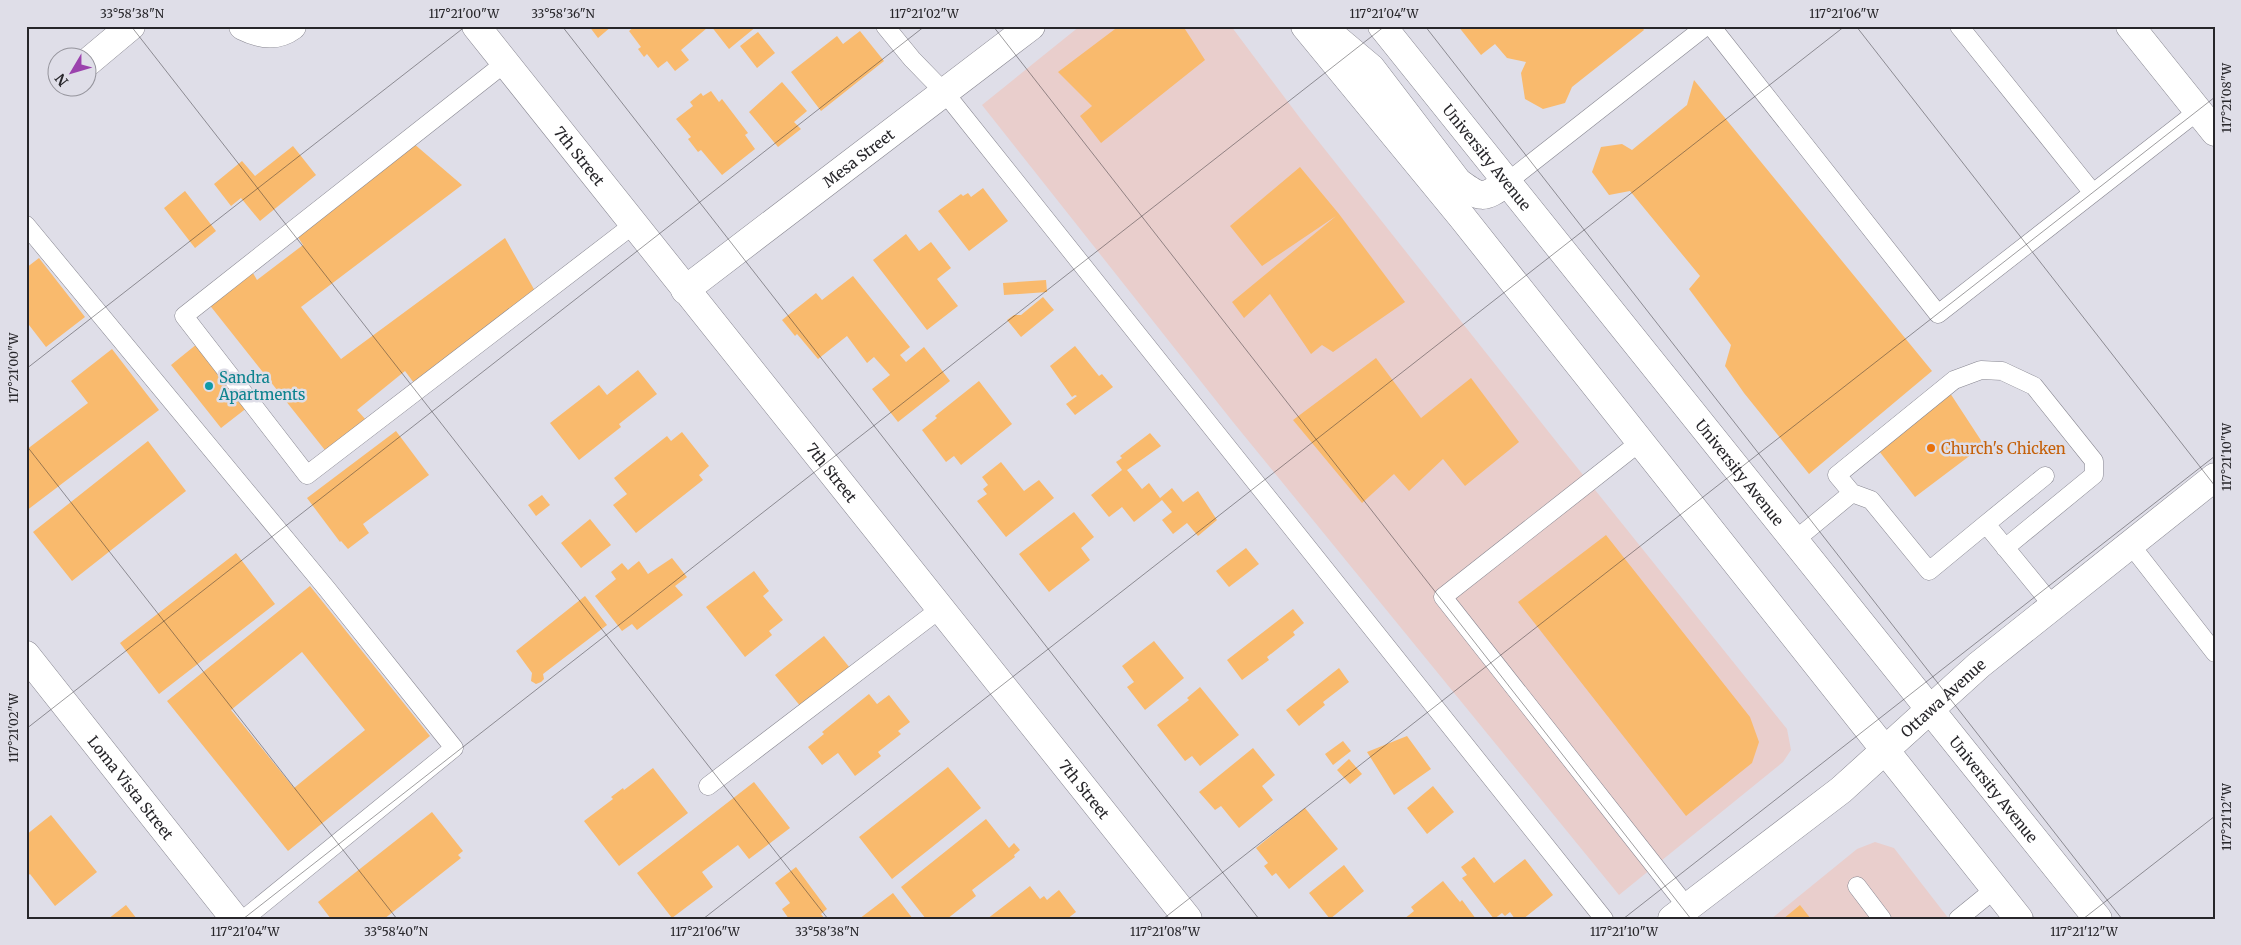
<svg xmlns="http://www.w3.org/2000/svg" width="2241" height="945" viewBox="0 0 2241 945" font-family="Merriweather,serif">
  <rect width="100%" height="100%" fill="#dfdee8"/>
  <path fill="#e9cecc" d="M1080 26H1231L1300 118 1559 445 1787 729 1791 750 1783 762 1619 895 1233 422 982 105Z
    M1875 842 1894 848 1949 919H1771L1857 849Z"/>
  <path fill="#f9ba6d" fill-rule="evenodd" d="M589 26H612L598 38Z
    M635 26H705L707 28 681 50 689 60 675 71 667 61 658 68 647 54 644 57 638 49 641 47 629 31Z
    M711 26H757L729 49Z
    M1119 26H1183L1205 60 1101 143 1080 116 1092 106 1058 72Z
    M1458 26H1641L1644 30 1572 87 1565 103 1543 109 1525 99 1521 73 1526 62 1507 58 1495 44 1481 55Z
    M860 31 884 61 821 111 791 72 837 36 843 44Z
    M758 32 775 53 757 68 740 46Z
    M1694 80 1932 371 1809 474 1744 393 1725 366 1731 345 1689 289 1700 276 1630 191 1609 195 1592 172 1601 147 1622 144 1632 150 1687 105Z
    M782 82 807 111 794 122 801 129 778 147 749 112Z
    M711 91 719 102 722 99 748 133 745 135 755 149 722 175 701 150 698 152 688 139 691 137 676 119 693 106 690 102 701 93 703 96Z
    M413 143 462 185 301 307 341 359 505 238 535 291 414 383 405 371 357 410 367 421 328 454 208 303 250 268 257 280 303 245 296 234Z
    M293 146 316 175 260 221 241 198 231 206 214 184 242 161 255 176Z
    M1300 167 1339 214 1405 302 1333 352 1322 345 1311 354 1270 294 1244 318 1232 302 1336 216 1262 266 1230 226Z
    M983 188 1008 221 969 251 938 211 961 194 963 196 968 193 971 197Z
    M185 191 216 231 195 248 164 208Z
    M906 234 919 251 931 242 951 268 937 279 958 306 927 330 873 260Z
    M39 258 85 317 46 347 29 325 26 327V268Z
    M853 276 910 347 900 355 906 362 924 347 950 381 898 422 872 389 890 375 874 357 867 363 847 336 818 359 797 334 795 336 782 320 816 293 822 300Z
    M1046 280 1047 292 1004 295 1003 283Z
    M1043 297 1054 310 1021 337 1007 320 1014 315H1021Z
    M197 344 248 407 221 428 171 365Z
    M1075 346 1099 376 1102 374 1113 387 1075 415 1066 404 1077 396 1075 395 1072 397 1050 366Z
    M112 349 159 410 26 511V450L88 403 71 381Z
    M1376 358 1421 418 1471 378 1519 442 1465 486 1443 459 1409 491 1394 474 1362 503 1293 420Z
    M638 370 657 394 619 424 621 427 579 460 550 423 599 385 607 395Z
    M979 381 1012 424 961 465 954 456 946 462 922 430 937 418 935 416Z
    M1950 393 1984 445 1915 497 1879 451Z
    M396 431 429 475 363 524 369 533 348 549 341 541 340 542 307 498Z
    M682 432 709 466 699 475 703 480 636 533 613 505 627 494 614 478 667 436 671 441Z
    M1150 433 1161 446 1127 470 1142 489 1149 483 1160 498 1172 488 1183 502 1198 491 1217 520 1198 536 1187 523 1173 534 1162 520 1172 512 1162 500 1134 522 1122 507 1109 517 1091 495 1122 470 1116 462 1122 458 1120 456Z
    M148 441 186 491 72 581 33 532Z
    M1001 462 1024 491 1039 480 1054 498 1006 537 977 501 987 494 983 489 988 485 982 477Z
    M542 495 550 505 536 516 528 505Z
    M1074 512 1094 537 1081 548 1090 560 1049 592 1019 554Z
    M590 519 611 545 581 568 561 543Z
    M1606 535 1750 717 1759 742 1752 763 1686 816 1518 602Z
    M1246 548 1259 564 1229 587 1216 571Z
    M236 553 275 604 159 694 120 643Z
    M672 558 687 577 675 586 683 595 637 630 632 624 622 631 595 596 616 579 611 572 622 563 628 570 639 561 648 574Z
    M754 571 769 591 763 596 783 620 769 631 772 635 745 657 706 607Z
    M310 586 430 736 288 851 167 701ZM302 652 365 730 294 788 231 710Z
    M585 596 607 625 543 674 544 679 541 682 536 684 531 681 532 673 516 651Z
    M1293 609 1304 623 1293 632 1295 635 1267 657 1269 660 1242 680 1227 660Z
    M824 636 850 668 801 707 775 675Z
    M1154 641 1184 678 1145 710 1127 687 1134 682 1122 666Z
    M1339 668 1349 682 1323 702 1325 705 1299 726 1286 710Z
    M1200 687 1239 735 1200 766 1192 756 1185 761 1157 725 1189 700 1187 698Z
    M869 694 877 704 889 695 910 722 898 731 901 734 878 752 881 756 855 776 838 753 822 765 808 747 824 734 822 732Z
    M1407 736 1431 769 1394 795 1367 752Z
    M1343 741 1351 751 1333 765 1325 754Z
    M1253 748 1275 775 1262 786 1273 800 1239 828 1221 806 1215 810 1199 792Z
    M1349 759 1362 774 1350 784 1337 770Z
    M948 767 981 808 892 879 859 837Z
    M653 768 688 813 619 866 584 821 613 799 611 797 623 788 624 790Z
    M754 782 790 828 749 859 738 845 702 872 713 887 672 918 637 873Z
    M1433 786 1454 812 1427 834 1407 808Z
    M1305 808 1338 849 1289 889 1276 873 1272 876 1264 866 1268 863 1256 848Z
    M432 812 463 851 458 855 461 858 384 919H331L318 902Z
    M51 815 97 872 55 906 30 874 26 877V835Z
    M986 819 1009 848 1014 843 1020 850 1014 855 1015 857 972 890 976 896 947 919H926L901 887Z
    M1474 857 1494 883 1525 859 1553 895 1523 919H1515L1510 912 1505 916 1502 913 1494 919 1462 878 1467 875 1461 867Z
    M1344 865 1364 891 1330 919 1309 893Z
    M796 867 827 909 821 914 825 919H789L782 909 790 903 775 883Z
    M1443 881 1460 902 1462 900 1476 919H1404L1414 911 1411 907Z
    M1030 886 1040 899 1044 896 1047 900 1059 890 1076 912 1067 919H987Z
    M893 893 913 919H859Z
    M126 905 137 919H108Z
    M1800 905 1811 919H1783Z"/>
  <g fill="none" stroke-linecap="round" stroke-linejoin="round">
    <g stroke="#878690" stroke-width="19">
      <path id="service" d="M885 26 912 59 945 93 1604 919
        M1711 26 1938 314 2198 111
        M1959 26 2093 193
        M505 63 184 316 307 475 633 225
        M1506 183 1706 26
        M26 225 327 589 454 748 244 919
        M1640 442 1443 597 1687 907
        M1852 493 1837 475 1954 380 1981 370 2002 371 2034 386 2094 461V475L2005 548
        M1986 524 2045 476
        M1794 541 1852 493 1871 500 1929 571 1986 524 2053 606
        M2130 544 2215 653
        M708 786 940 609
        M1857 886 1882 919
        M1958 919 1995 889"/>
    </g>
    <g stroke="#878690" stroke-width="29">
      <g id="minor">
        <path d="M243 26C259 34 276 38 292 26"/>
        <path id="s1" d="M476 26 1188 919"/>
        <path d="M2130 26 2215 132"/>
        <path d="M88 62 131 26"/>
        <path id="s2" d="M685 290 1031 26"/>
        <path id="s3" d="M26 655 235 919"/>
      </g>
    </g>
    <g stroke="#878690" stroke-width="29">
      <g id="tertiary">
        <path id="s4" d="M1672 919 1841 790 1979 665 2215 477"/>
      </g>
    </g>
    <g stroke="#878690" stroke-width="29">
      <g id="primary">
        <path d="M1305 26 1462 217 2019 919"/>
        <path d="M1321 26 1371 68 1458 182C1481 199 1483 199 1506 183"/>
        <path id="s5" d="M1382 26 2098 919"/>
      </g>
    </g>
    <use href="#service" stroke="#fff" stroke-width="18"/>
    <use href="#minor" stroke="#fff" stroke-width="28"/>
    <use href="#tertiary" stroke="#fff" stroke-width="28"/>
    <use href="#primary" stroke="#fff" stroke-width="28"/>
  </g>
  <path fill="none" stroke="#27262a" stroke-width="1" stroke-opacity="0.45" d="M131 26 828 919M562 26 1259 919M993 26 1691 919M1425 26 2122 919M1856 26 2215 486M26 369 466 26M26 445 397 919M26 729 925 26M243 919 1385 26M703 919 1845 26M1163 919 2215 97M1623 919 2215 456M2083 919 2215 816"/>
  <circle fill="#0f9aa8" stroke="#dfdee8" stroke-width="2" cx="209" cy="386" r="5"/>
  <circle fill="#e8710a" stroke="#dfdee8" stroke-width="2" cx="1931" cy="448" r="5"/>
  <g text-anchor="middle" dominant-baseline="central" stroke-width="5" stroke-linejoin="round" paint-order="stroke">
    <g font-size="15" fill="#27262a" stroke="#dfdee8">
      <text stroke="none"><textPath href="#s1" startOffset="166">7th Street</textPath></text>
      <text stroke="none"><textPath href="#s5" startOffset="168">University Avenue</textPath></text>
      <text stroke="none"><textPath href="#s2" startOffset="218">Mesa Street</textPath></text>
      <text stroke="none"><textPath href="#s1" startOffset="571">7th Street</textPath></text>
      <text stroke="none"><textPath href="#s5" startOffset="572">University Avenue</textPath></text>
      <text stroke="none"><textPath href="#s4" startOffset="350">Ottawa Avenue</textPath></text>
      <text stroke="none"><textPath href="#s3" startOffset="169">Loma Vista Street</textPath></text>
      <text stroke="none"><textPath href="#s1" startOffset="976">7th Street</textPath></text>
      <text stroke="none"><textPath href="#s5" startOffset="978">University Avenue</textPath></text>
    </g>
    <g font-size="15" fill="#0d838f" stroke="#dfdee8" text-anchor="start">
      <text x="219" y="377">Sandra<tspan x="219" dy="17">Apartments</tspan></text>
    </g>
    <g font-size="15" fill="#c56008" stroke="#dfdee8" text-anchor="start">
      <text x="1941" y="448">Church's Chicken</text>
    </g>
  </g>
  <rect width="2241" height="945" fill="none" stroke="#dfdee8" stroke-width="55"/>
  <g transform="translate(72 72) rotate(232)"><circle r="24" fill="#dfdee8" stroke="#95949c"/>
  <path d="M0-4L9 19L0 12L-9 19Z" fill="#9b42ad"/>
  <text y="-8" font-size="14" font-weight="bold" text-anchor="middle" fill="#27262a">N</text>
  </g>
  <rect x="28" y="28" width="2186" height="890" fill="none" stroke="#27262a" stroke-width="2"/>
  <g font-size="12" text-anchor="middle" fill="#27262a">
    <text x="132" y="18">33°58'38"N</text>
    <text x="464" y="18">117°21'00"W</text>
    <text x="563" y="18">33°58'36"N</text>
    <text x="924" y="18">117°21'02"W</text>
    <text x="1384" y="18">117°21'04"W</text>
    <text x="1844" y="18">117°21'06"W</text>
    <text transform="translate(2227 98) rotate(-90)" y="4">117°21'08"W</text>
    <text transform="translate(14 368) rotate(-90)" y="4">117°21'00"W</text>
    <text transform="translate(2227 457) rotate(-90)" y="4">117°21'10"W</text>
    <text transform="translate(14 728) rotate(-90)" y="4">117°21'02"W</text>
    <text transform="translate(2227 817) rotate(-90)" y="4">117°21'12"W</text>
    <text x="245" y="936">117°21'04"W</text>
    <text x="396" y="936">33°58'40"N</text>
    <text x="705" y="936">117°21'06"W</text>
    <text x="827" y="936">33°58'38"N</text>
    <text x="1165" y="936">117°21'08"W</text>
    <text x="1624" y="936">117°21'10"W</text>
    <text x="2084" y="936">117°21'12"W</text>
  </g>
</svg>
